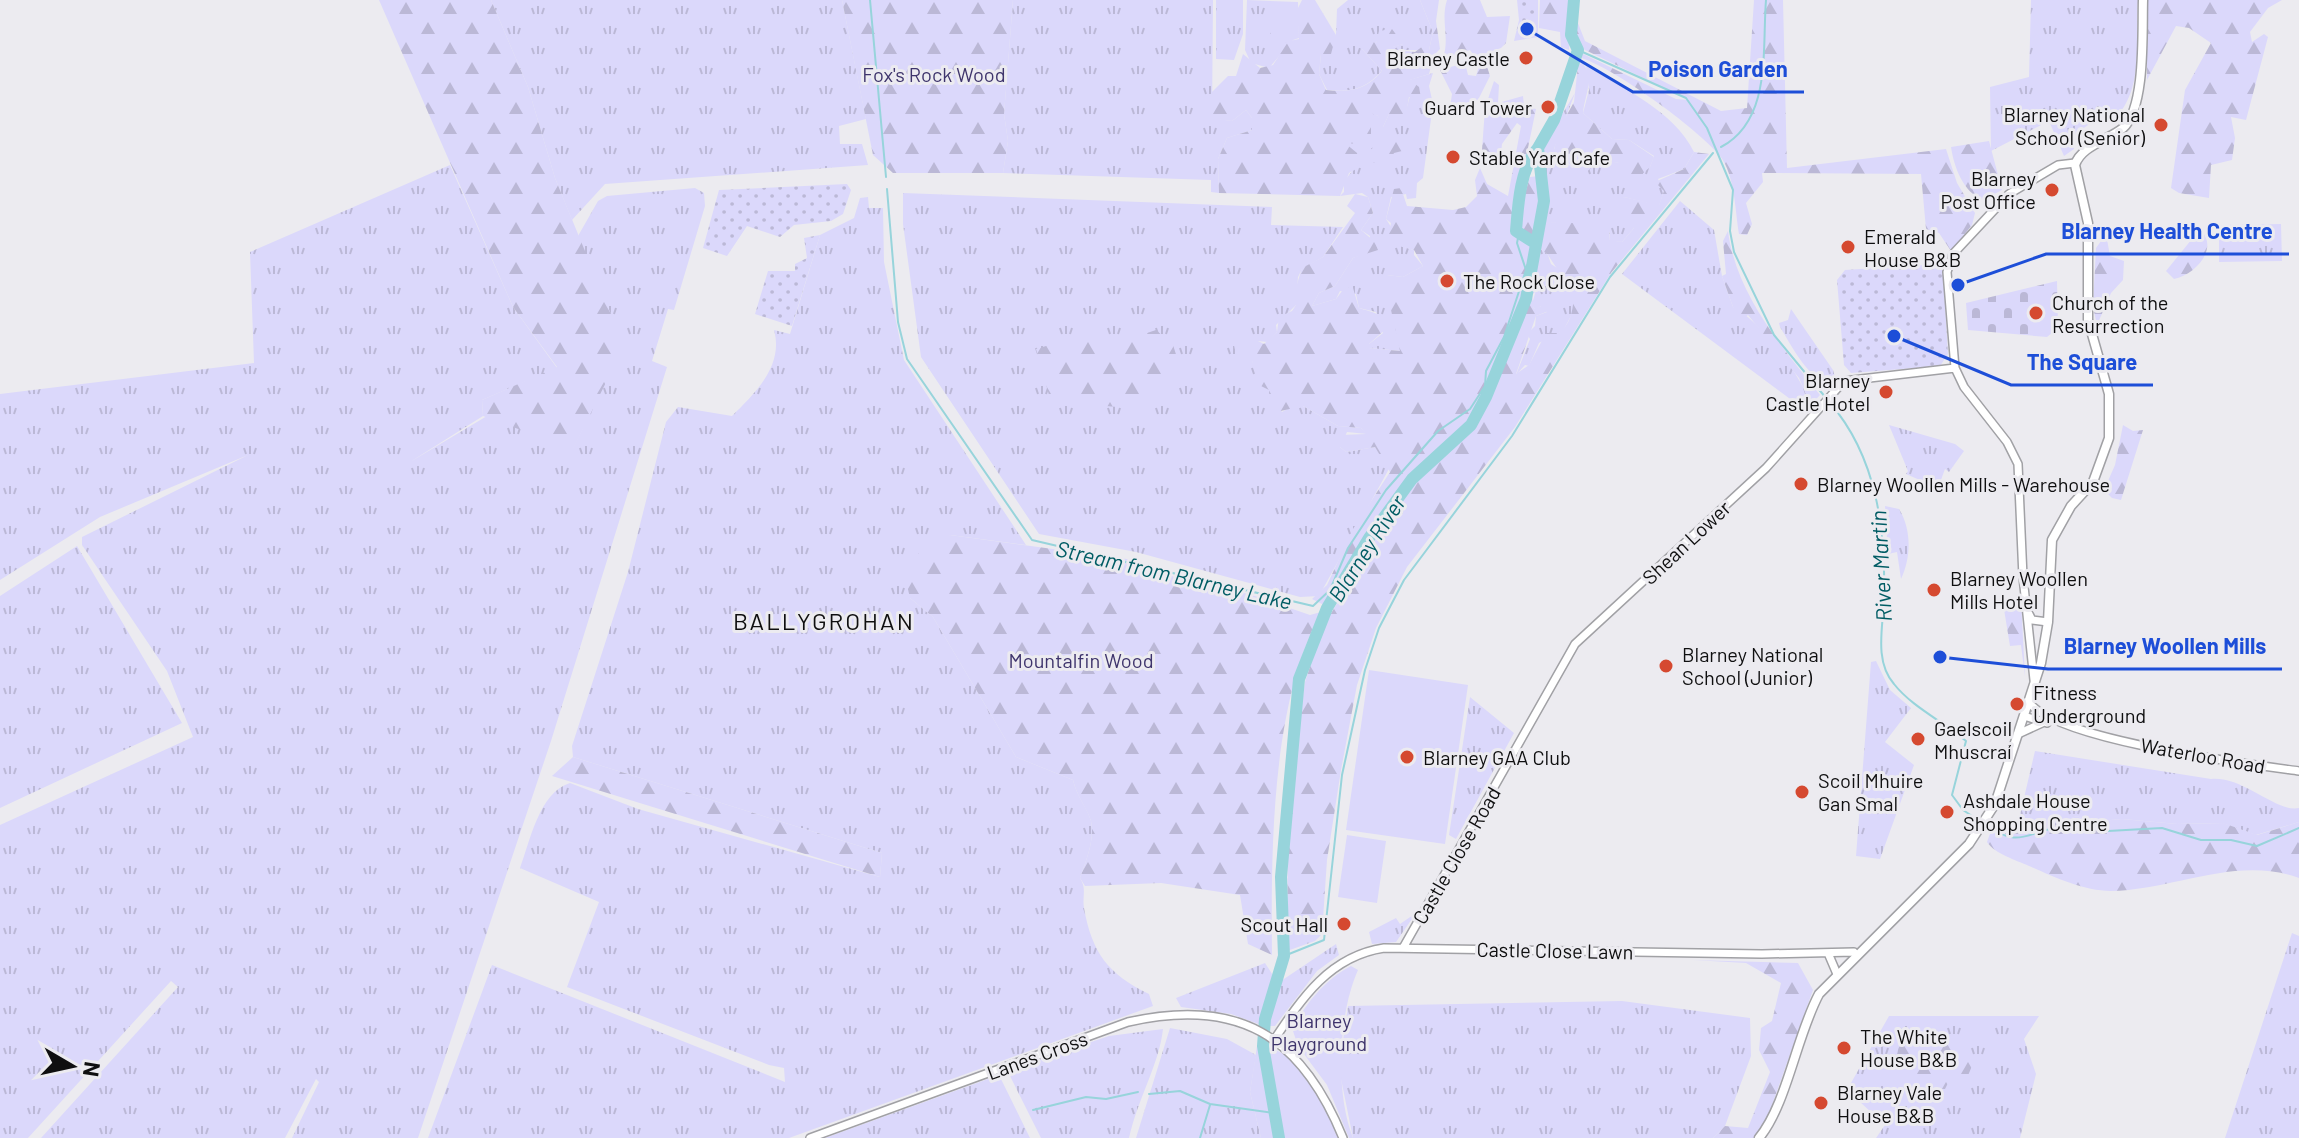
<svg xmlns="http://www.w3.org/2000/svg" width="2299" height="1138" viewBox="0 0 2299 1138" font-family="Barlow,sans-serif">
  <defs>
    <pattern id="grass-tufts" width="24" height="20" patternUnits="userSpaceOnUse" patternTransform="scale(2)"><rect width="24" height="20" fill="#dbd8fb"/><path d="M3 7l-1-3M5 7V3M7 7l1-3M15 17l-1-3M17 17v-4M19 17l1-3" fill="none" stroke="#bbb8d6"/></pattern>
    <pattern id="forest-firs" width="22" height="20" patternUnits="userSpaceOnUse" patternTransform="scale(2)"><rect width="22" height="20" fill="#dbd8fb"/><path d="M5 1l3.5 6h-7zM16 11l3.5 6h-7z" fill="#bbb8d6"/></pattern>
    <pattern id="cemetery-stones" width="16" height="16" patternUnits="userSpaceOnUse" patternTransform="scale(2)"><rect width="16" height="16" fill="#dbd8fb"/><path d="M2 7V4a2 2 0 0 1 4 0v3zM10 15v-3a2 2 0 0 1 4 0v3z" fill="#bbb8d6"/></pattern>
    <pattern id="garden-dots" width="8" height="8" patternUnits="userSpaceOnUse" patternTransform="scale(2)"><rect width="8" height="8" fill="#dbd8fb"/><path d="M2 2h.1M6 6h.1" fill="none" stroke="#bbb8d6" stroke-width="1.8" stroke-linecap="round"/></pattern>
  </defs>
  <rect width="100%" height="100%" fill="#ecebf0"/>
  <path fill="url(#grass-tufts)" d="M491 0H842L866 119 839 126 840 144H862L868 165 605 184 572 220 555 178 528 87Z
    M1013 0H1213L1212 118 1232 121 1246 110 1252 118V130L1227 138 1218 159 1219 193 1211 192V180L1003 173 1008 141 1004 114Z
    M1216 0H1243V34L1234 60 1216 59Z
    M1247 0 1298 2 1299 38 1293 40 1269 68 1251 63 1245 50Z
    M1348 0H1420L1433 32 1429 50H1393L1392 47 1403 44 1379 36 1376 43 1371 42 1362 49 1382 71C1366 88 1352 93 1327 90L1319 74 1321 54 1336 35 1337 9Z
    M2031 0H2138C2135 37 2144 83 2119 114L2104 117 2096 124 2094 121 2075 134 2074 149 2064 156 2049 121 1991 151 1990 87 2029 77Z
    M1586 66C1624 89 1674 111 1694 152L1684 169 1658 179 1664 191 1659 206 1624 197 1620 207 1634 228 1622 242 1609 241 1610 232 1589 225 1543 222 1546 175 1541 149 1575 93 1554 149 1572 168 1619 162 1650 167 1654 156 1629 140 1612 139 1583 113 1589 90Z
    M1433 73 1429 86 1433 104 1423 178 1417 183 1416 198 1407 199 1406 194 1391 197 1386 219 1404 247 1414 250V255L1423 266 1403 277 1387 275 1401 351 1369 348V344L1383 333 1376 312 1359 308 1356 294 1340 291 1336 299 1312 306 1319 293 1335 286 1353 258 1367 252 1370 236 1361 230 1373 213 1368 197 1362 193 1340 196 1344 192V181L1354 169 1344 143 1369 139 1371 112 1378 116 1383 127 1389 114H1405L1413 85 1409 80Z
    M450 165 513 307 557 368 482 400 483 416 410 462 487 416 573 448 623 346 578 236 598 201 607 196 695 188 704 193 705 206 674 310 668 309 652 361 667 367 551 741 418 1138H292L319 1082 316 1079 285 1138H41L178 987 171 981 28 1138H0V825L193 737 167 671 82 545V537L248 455 100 517 0 580V394L254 363 250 252Z
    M903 193 1272 207 1271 225 1343 227 1323 257 1302 269 1298 277 1296 305 1276 325 1277 332 1268 342 1257 341 1252 361 1282 412 1292 406H1303L1338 426 1361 428 1367 434 1347 432 1340 447 1346 452 1375 447 1390 467 1319 596 1300 597 1136 552 1039 534 921 357 903 224Z
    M868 197 869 208H883L884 262 904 360 1026 545 950 535 910 598 933 617 1016 757 1073 780C1077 797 1088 809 1091 821 1095 840 1086 860 1080 878 1087 889 1082 896 1084 908 1092 953 1108 974 1149 994L1153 1006 789 1138H428L492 965 785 1082 784 1068 769 1065 567 987 599 902 520 868C530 842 539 792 570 783L638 809 880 877 882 853 573 757 572 746 628 572 666 422 678 407 732 416C755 393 784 366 774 330L790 334 820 235 854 218 860 198Z
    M1680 201 1714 230 1722 276 1733 307C1757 318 1796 369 1806 394L1801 407 1622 274Z
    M2281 224 2282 261 2219 262V225Z
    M1537 246 1548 255 1551 264 1577 281 1573 312 1563 331 1539 343 1529 366 1525 365 1516 375 1530 339 1527 334 1535 326 1536 316 1547 312 1541 306 1535 310 1532 304 1536 290 1534 274 1530 273Z
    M1791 309 1833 370 1835 377 1833 385C1809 382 1792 346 1780 327L1779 323 1788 320Z
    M1889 425 1955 444 1964 451 1949 472 1945 469 1938 488 1906 474 1908 471Z
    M1885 506 1899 509C1912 530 1911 558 1901 579L1897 552 1888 554Z
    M77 546 182 723 0 808V596Z
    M1876 661 1890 690 1911 708 1885 742 1914 765 1880 859 1856 856 1871 662Z
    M1470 697 1514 733 1456 839 1449 835Z
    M2035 751 2211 779C2244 776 2276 813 2299 808V822L2256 835 2222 823 2177 824 2122 819 2089 822 2077 816 2058 823 2044 820V827L2016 832Z
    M1416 913 1396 942 1372 944 1369 932 1396 918 1400 924Z
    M2292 933 2299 936V1138H2225Z
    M1336 944 1339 955 1317 971 1275 1026H1264L1231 1014 1181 1007 1176 998 1265 963 1278 983Z
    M1622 1001 1750 1018 1751 1056 1725 1126 1713 1138H1353L1339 1069 1348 1006Z
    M1889 1016H2039L2024 1039 2036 1074 2020 1138H1876L1885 1125 1847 1090Z
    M1170 1028 1227 1039 1256 1055 1250 1092 1261 1138H1136Z
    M1163 1029C1159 1065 1137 1100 1129 1138H1041L1010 1076 1011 1069 1109 1036Z
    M999 1075 1030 1138H825Z"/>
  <path fill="url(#forest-firs)" d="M379 0H491L528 87 555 178 624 346 573 449 483 416 482 400 557 367 513 307Z
    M842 0H1013L1004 114 1008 141 1003 173H893L873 155Z
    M1302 0H1315L1336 35 1331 54H1321L1319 74 1326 90C1350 93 1367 89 1382 71L1362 49 1351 44 1353 36 1358 34 1376 43 1379 31 1392 29 1403 44 1393 47 1394 50 1415 52 1423 46 1429 50 1433 32 1420 0H1439L1436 21 1440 49 1434 55 1429 74 1410 80 1419 87 1421 98 1409 97 1406 114H1389L1383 127H1380L1378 116 1371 113V145L1345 143 1357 153 1360 167 1349 173 1340 196 1219 193 1218 159 1227 138 1252 130V118L1246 110 1232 121 1212 119V92L1228 76H1236L1243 54 1260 68 1273 65 1288 42 1274 43 1270 35 1273 22 1282 18 1290 20 1294 38 1289 41 1299 39 1297 10Z
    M1447 0H1480L1487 17 1510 16 1506 43 1501 48 1475 57 1470 50 1442 60C1451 40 1440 21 1447 0Z
    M1540 0H1570L1569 50 1561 47 1560 32 1539 28Z
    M1754 0H1783L1787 168 1946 149 1957 183 1975 213 1972 225 1951 251 1939 233 1926 229 1921 174 1762 173 1763 182 1746 203 1752 224 1747 235 1739 234C1735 211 1735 175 1720 156 1697 128 1612 66 1578 57L1579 52 1676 99 1689 100 1581 48 1574 33 1576 18 1585 41 1721 111 1747 108Z
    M2147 0H2282L2268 8 2250 32 2252 42 2264 34 2268 37 2246 120 2231 117 2235 138 2232 160 2211 165 2209 198 2179 193 2171 188 2185 90 2211 43 2189 28 2176 26 2147 80Z
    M1481 59 1485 60 1490 76 1478 100 1450 107 1452 94 1440 70 1461 64 1466 67 1468 75 1476 76Z
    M1582 63C1596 76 1584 97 1583 113L1612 139 1629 140 1654 157 1650 167 1640 176 1631 174 1619 162 1591 168 1582 176 1554 150 1559 129 1574 102 1578 65Z
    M1494 81 1499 85 1498 103 1523 96 1524 106 1536 109 1515 211 1520 210 1530 177 1539 176 1538 221 1523 296 1494 374 1470 424 1410 478 1326 606 1312 599 1327 585 1353 529 1390 472 1375 447 1346 452 1340 447V435L1366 434 1361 428 1338 426 1303 406 1276 412 1270 406 1269 390 1261 386 1252 361 1236 354 1233 341 1248 336 1264 344 1277 332 1279 317 1292 311 1296 305 1293 297 1302 268 1323 257 1355 213 1347 206 1355 194 1368 197 1373 213 1361 230 1375 242 1378 250 1353 258 1335 286 1319 293 1312 306 1336 299 1345 287 1353 288 1359 308C1371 312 1385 313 1387 328L1369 344V348L1400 351 1386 287 1387 275 1403 277 1423 266 1414 250 1387 243 1391 223 1386 219 1394 189 1401 188 1407 206 1453 210 1466 207 1477 196 1475 180 1480 168 1487 184 1508 196 1521 126 1517 123 1502 144 1500 163 1493 153 1482 150 1485 108Z
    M1398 137 1402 151 1394 153 1389 162 1364 163C1367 148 1383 138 1398 137Z
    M1989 141 2002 190 1983 200C1963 192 1954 167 1951 147Z
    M1694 152 1709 154 1611 273 1515 427 1407 567 1376 628 1357 685 1341 770 1327 860 1322 934 1315 941 1287 951 1288 804 1305 682 1323 627 1395 506 1479 415 1527 299 1530 273H1538L1546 281 1532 295 1534 309 1546 304 1551 310 1536 316 1516 374 1529 365 1546 333H1559C1577 318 1571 300 1577 281H1565L1548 255 1537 246 1543 222C1559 222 1599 223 1610 229L1609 240 1622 242 1634 228 1620 224 1619 201 1624 197 1659 205 1664 191 1655 182 1684 169Z
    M2200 229C2220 248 2195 275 2174 279L2166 271Z
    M1728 231C1736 294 1782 347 1820 395L1808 408 1801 407 1806 394 1799 378 1748 315 1744 318 1733 307 1722 276 1726 274 1723 241Z
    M2107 239 2110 256 2124 261 2123 280 2111 293 2097 325 2093 307 2096 248 2101 241Z
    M1156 330 1173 345 1182 373C1136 424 1108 405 1049 395L1036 349 1093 332 1117 343Z
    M2123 425 2133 431 2143 430 2121 500 2112 498 2104 490 2115 465Z
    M950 535 1134 560 1186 582 1249 594 1310 615 1321 612C1271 705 1271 850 1272 955L1248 944 1240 895 1161 883 1085 886 1080 878C1086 860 1095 840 1091 821 1088 810 1077 797 1073 780L1016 757 933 617 910 598 904 572 927 543Z
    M2002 597 2011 602 2021 600 2025 677 2021 645 2010 646Z
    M573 757 882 853 880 877 552 776Z
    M2077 816 2089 822 2122 819 2177 824 2223 823 2257 835 2299 822V878C2237 855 2173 890 2111 891 2083 891 2054 877 2029 866 2016 860 1995 854 1987 842L1992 828 2011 827 2016 832 2044 827V820L2052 818 2058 823Z
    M1693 960 1798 963 1813 990 1766 1122 1755 1138H1713L1725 1126 1748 1128 1770 1072 1759 1050 1761 1028 1772 1021 1781 983 1746 963Z
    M1917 1036 1952 1042 1955 1049 1971 1054 1974 1061 1967 1078 1949 1081 1945 1089 1909 1088C1884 1065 1896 1070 1899 1044Z"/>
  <path fill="url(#cemetery-stones)" d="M2057 281 2058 328 2047 337 1968 330 1966 303Z"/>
  <path fill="#dbd8fb" d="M1369 670 1468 685 1445 844 1346 830Z
    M1347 835 1386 841 1377 903 1338 897Z
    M1351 966 1358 970C1338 1015 1335 1092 1353 1138H1349L1327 1085 1298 1046 1293 1031C1302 1006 1327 978 1351 966Z
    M1257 1046C1301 1047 1324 1102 1338 1138H1261L1250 1092Z"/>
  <path fill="url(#garden-dots)" d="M1517 0H1538V37L1514 41 1519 20Z
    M847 184 851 190 843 214 831 221 794 225 780 237 747 226 727 256 703 248 719 190Z
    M820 235 792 326 755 314 768 271H795V264L807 258 804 238Z
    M1938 264 1943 270 1948 354 1940 366 1851 373 1844 365 1837 280 1845 270Z"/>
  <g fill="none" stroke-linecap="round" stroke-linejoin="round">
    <path stroke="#97d4db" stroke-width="2" d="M870 0 886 177
      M1578 50 1686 98 1707 128 1733 190 1730 231 1734 252 1774 335 1826 398
      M1721 147C1772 120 1762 50 1766 0
      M887 189 898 322 907 359 1032 540 1313 606 1330 590 1348 548 1386 490 1438 431 1470 409 1485 386 1486 371 1504 337 1526 270 1517 243 1519 233
      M1830 403C1877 457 1886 531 1884 600 1883 627 1874 661 1894 684 1912 707 1944 722 1966 741L1952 795 1963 810 1978 820
      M1984 824C2022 851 2026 830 2063 827 2076 826 2082 830 2095 825L2108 831 2162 828 2201 840H2231L2257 846 2299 828
      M1284 956 1324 940 1342 775 1365 670 1379 628 1404 580 1512 436 1610 277 1713 153
      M1149 1094 1180 1091 1210 1104 1273 1113
      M1033 1110 1086 1097 1106 1099 1138 1092
      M1200 1138 1210 1105"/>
    <path stroke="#97d4db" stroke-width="12" d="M1535 243 1516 231C1518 205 1520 168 1538 148
      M1279 1138 1263 1046 1265 1019 1284 956 1281 877 1299 679 1327 608 1369 538 1412 479 1471 425 1486 397 1526 299 1544 201 1538 148 1554 120 1578 50 1571 35 1574 0"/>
    <g stroke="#a1a1a5" stroke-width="10">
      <path id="tertiary" d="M2029 614 2032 620 2048 622
        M2034 680 2023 577 2018 464 2007 442 1964 387 1955 368 1947 272 1953 254 2009 194 2058 165 2075 163
        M2028 701C2053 740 2248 764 2299 771
        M2024 716 2047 723
        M2018 734 2042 723
        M1403 948 1575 644 1766 468 1844 381 1955 368
        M1828 953 1837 974
        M1274 1040C1302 998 1330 956 1384 948L1762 954 1854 952 1857 956
        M810 1138 1128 1022C1238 997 1301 1035 1343 1138"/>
    </g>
    <g stroke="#a1a1a5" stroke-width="11">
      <path id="secondary" d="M1759 1138C1787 1104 1796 1037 1819 994L1969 844 1995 804 2041 663 2048 622 2052 540 2071 506 2093 482 2109 438V394L2088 320V223L2075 165C2081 146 2108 140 2123 128 2146 108 2142 30 2143 0"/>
    </g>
    <use href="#tertiary" stroke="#fff" stroke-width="7"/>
    <use href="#secondary" stroke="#fff" stroke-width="8"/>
  </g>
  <g fill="#d54930" stroke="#ecebf0" stroke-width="3">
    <circle cx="1526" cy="58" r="8"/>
    <circle cx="1548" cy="107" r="8"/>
    <circle cx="2161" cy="125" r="8"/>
    <circle cx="1453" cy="157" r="8"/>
    <circle cx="2052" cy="190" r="8"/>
    <circle cx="1848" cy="247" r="8"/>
    <circle cx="1447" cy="281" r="8"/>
    <circle cx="2036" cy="313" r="8"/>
    <circle cx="1886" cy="392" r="8"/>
    <circle cx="1801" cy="484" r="8"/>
    <circle cx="1934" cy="590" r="8"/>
    <circle cx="1666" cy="666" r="8"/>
    <circle cx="2017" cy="704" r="8"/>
    <circle cx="1918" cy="739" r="8"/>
    <circle cx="1407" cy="757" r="8"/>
    <circle cx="1802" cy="792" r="8"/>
    <circle cx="1947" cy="812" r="8"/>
    <circle cx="1344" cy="924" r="8"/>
    <circle cx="1844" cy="1048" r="8"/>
    <circle cx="1821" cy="1103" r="8"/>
  </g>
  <g text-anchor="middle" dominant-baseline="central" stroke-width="6" stroke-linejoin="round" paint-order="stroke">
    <g font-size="20" fill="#0f0f10" stroke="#ecebf0" text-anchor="start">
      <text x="1510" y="58" text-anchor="end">Blarney Castle</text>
      <text x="1532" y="107" text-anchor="end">Guard Tower</text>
      <text x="2145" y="114" text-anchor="end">Blarney National<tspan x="2145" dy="23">School (Senior)</tspan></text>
      <text x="1469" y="157">Stable Yard Cafe</text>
      <text x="2036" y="178" text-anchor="end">Blarney<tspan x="2036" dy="23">Post Office</tspan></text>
      <text x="1864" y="236">Emerald<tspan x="1864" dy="23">House B&amp;B</tspan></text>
      <text x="1463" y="281">The Rock Close</text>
      <text x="2052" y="302">Church of the<tspan x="2052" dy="23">Resurrection</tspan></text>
      <text x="1870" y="380" text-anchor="end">Blarney<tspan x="1870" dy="23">Castle Hotel</tspan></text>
      <text x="1817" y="484">Blarney Woollen Mills - Warehouse</text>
      <text x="1950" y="578">Blarney Woollen<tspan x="1950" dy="23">Mills Hotel</tspan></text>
      <text x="1682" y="654">Blarney National<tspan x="1682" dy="23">School (Junior)</tspan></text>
      <text x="2033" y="692">Fitness<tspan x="2033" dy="23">Underground</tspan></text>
      <text x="1934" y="728">Gaelscoil<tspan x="1934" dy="23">Mhuscraí</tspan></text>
      <text x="1423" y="757">Blarney GAA Club</text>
      <text x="1818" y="780">Scoil Mhuire<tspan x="1818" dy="23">Gan Smal</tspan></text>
      <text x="1963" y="800">Ashdale House<tspan x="1963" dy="23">Shopping Centre</tspan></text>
      <text x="1328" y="924" text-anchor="end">Scout Hall</text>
      <text x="1860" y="1036">The White<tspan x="1860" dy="23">House B&amp;B</tspan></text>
      <text x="1837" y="1092">Blarney Vale<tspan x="1837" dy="23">House B&amp;B</tspan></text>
    </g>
    <g font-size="20" fill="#3e346c" stroke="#ecebf0">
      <text x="934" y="74">Fox's Rock Wood</text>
      <text x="1081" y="660">Mountalfin Wood</text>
      <text x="1319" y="1020">Blarney<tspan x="1319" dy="23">Playground</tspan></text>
    </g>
    <g font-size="20" fill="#0f0f10" stroke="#ecebf0">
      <text transform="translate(1686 542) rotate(-43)">Shean Lower</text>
      <text transform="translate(2203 755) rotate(10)">Waterloo Road</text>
      <text transform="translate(1456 855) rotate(-60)">Castle Close Road</text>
      <text transform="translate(1555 950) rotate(1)">Castle Close Lawn</text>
      <text transform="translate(1037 1055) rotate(-20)">Lanes Cross</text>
    </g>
    <g font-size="22" font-style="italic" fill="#005c64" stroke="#ecebf0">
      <text transform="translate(1366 548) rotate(-57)">Blarney River</text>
      <text transform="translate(1880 566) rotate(-93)">River Martin</text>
      <text transform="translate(1174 574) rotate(13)">Stream from Blarney Lake</text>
    </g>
    <g font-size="24" letter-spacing="2" fill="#0f0f10" stroke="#ecebf0">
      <text x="824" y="620">BALLYGROHAN</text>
    </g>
  </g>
  <path fill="none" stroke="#1d4ed8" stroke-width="3" d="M1527 29L1633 92H1804M1958 285L2046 254H2289M1894 336L2011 385H2153M1940 657L2048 669H2282"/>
  <g fill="#1d4ed8" stroke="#ecebf0" stroke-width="3">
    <circle cx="1527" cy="29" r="8"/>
    <circle cx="1958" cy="285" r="8"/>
    <circle cx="1894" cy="336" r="8"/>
    <circle cx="1940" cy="657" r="8"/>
  </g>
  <g font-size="22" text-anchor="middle" font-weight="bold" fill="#1d4ed8" stroke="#ecebf0" stroke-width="6" stroke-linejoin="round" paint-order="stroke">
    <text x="1718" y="77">Poison Garden</text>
    <text x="2167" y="239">Blarney Health Centre</text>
    <text x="2082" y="370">The Square</text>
    <text x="2165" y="654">Blarney Woollen Mills</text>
  </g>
  <g transform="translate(72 1066) rotate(99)" stroke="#ecebf0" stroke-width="6" paint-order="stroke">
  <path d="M0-6L14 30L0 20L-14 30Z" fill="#0f0f10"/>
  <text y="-12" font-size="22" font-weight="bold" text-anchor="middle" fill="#0f0f10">N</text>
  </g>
</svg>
